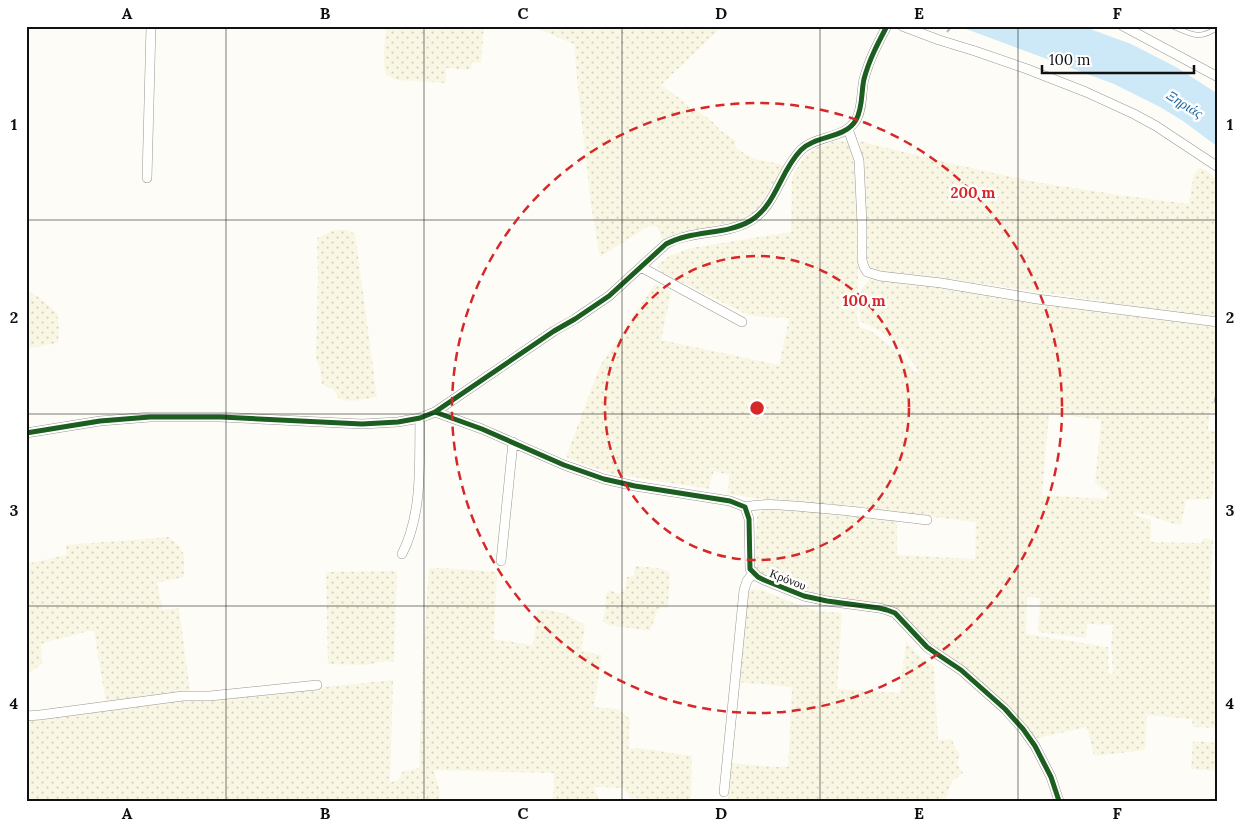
<svg xmlns="http://www.w3.org/2000/svg" width="1244" height="827" viewBox="0 0 1244 827" font-family="Lora,serif">
  <defs>
    <pattern id="farmland-dots" width="8" height="8" patternUnits="userSpaceOnUse" patternTransform="scale(1.25)"><rect width="8" height="8" fill="#f9f7e4"/><path d="M2 2h.1M6 6h.1" fill="none" stroke="#d4d3c3" stroke-width="1.8" stroke-linecap="round"/></pattern>
  </defs>
  <rect width="100%" height="100%" fill="#fdfcf7"/>
  <path fill="url(#farmland-dots)" fill-rule="evenodd" d="M386 26H484L481 63 472 62 471 70 446 68V83L397 80 386 75 384 66V49Z
    M531 26H723L661 85 679 98 689 107 699 112 712 121 720 130 735 140 736 148 752 158 784 165 762 204 754 213 744 219 734 222 678 234 662 239 658 227 649 226 600 257 591 205 578 89 574 44Z
    M835 141H846L850 148 853 157 859 233 857 317 860 327 871 331 899 353 915 372 918 371 913 363 902 349 882 332 860 321V295L862 288 869 280 870 270 865 258 862 156 859 141 953 164 1035 182 1119 195 1189 204 1194 174 1200 168 1207 171 1218 181V196L1216 199 1218 203V412L1210 411 1208 430 1217 432 1212 499 1186 500 1181 525 1171 523 1147 515 1132 512 1137 516 1151 520V542L1202 543 1203 538 1213 540 1209 604H1218V728L1193 727 1192 719 1147 715 1145 750 1094 756 1087 727 1034 739 935 651 895 610 829 600 767 580 756 569 755 560 757 517 759 513 765 509 812 510 897 521V555L975 559 976 522 898 513 774 501 728 494 729 475 714 471 711 480 709 489 613 474 591 467 566 457 600 366 655 284 671 292 661 340 779 365 789 318 763 317 748 315 663 273 658 268 659 264 669 256 691 248 791 232 792 178 795 171 805 156 815 148ZM934 277 1102 301 1101 310 933 286ZM1049 413 1101 420 1095 483 1108 493 1106 499 1042 495ZM1027 597 1040 598 1038 632 1086 638 1087 624 1113 625 1111 645 1113 674H1109L1108 647 1026 634Z
    M334 230H347L355 234 377 397 352 401 339 399 334 390 322 384 320 368 316 360 318 278 317 238Z
    M30 292 40 298 57 313 59 328 58 343 26 349V293Z
    M169 537 180 547 184 555V577L157 583 163 610 179 608 190 691 106 703 94 631H88L41 644 42 664 26 675V564L66 555V545Z
    M635 566 658 568 670 572 668 607 658 609 650 631 608 625 602 621 605 613 606 594 610 590 619 594 625 590 627 577 634 576Z
    M429 568H444L497 572 494 639 533 645 538 609 549 610 566 614 585 625 581 651 602 655 594 707 618 709 630 719 629 748 646 749 692 756 691 800 695 801H652V799L630 798 624 788 594 787 599 801H552L554 786 553 773 433 770 437 780 440 792 439 801H26V718L188 697 194 700 393 680 390 783 399 779 403 771 419 768 423 657Z
    M397 571 394 662 385 661 366 665 328 664 326 572Z
    M755 589 762 590 796 604 817 611 842 613 837 689 900 693 906 641 921 658 934 666 938 740 951 739 960 756 958 758V765L963 773 952 781 945 801H728L730 763 774 767H788L792 687 738 682 747 592 750 590Z
    M1193 741 1218 743V771L1191 769Z"/>
  <path fill="#cde8f7" d="M958 26H1082L1131 44 1176 67 1218 94V147L1183 121 1160 107 1114 84Z"/>
  <g fill="none" stroke-linecap="round" stroke-linejoin="round">
    <g stroke="#979795" stroke-width="5.5">
      <path id="lane" d="M1172 26C1191 34 1199 41 1218 27
        M1217 401 1218 394"/>
    </g>
    <g stroke="#979795" stroke-width="10">
      <path id="street" d="M902 26 939 40 975 51 1027 69 1086 92 1134 114 1156 126 1218 167
        M1123 26 1218 77
        M848 129 859 160 862 224V260L864 267 867 272 880 276 941 283 1037 299 1218 322
        M147 178 151 26
        M641 267 742 322
        M435 412 482 429 564 465 604 479 635 486 730 501 745 507 749 519 750 569 758 577 764 580 804 596 827 601 879 608 887 610 895 613 927 647 934 652 961 670 1005 709 1023 729 1035 746 1051 777 1059 801
        M26 433 100 421 150 417H221L362 424 398 422 420 418 435 412 554 331 575 319 609 296 666 244C692 230 726 235 750 221 776 206 780 171 801 150 816 135 845 139 856 120 863 108 861 92 864 79 869 60 878 43 887 26
        M745 507C769 502 793 506 817 508 854 511 891 516 927 520
        M402 554C423 513 419 463 420 418
        M501 561 513 442
        M26 716 40 715 183 696H210L317 685
        M724 792 744 590 747 581 753 573"/>
    </g>
    <path stroke="#b9b9b8" stroke-width="2" stroke-dasharray="5 2.5" stroke-linecap="butt" d="M947 32 952 26"/>
    <use href="#lane" stroke="#fffffe" stroke-width="4.5"/>
    <use href="#street" stroke="#fffffe" stroke-width="9"/>
    <g stroke="#fff" stroke-width="8">
      <path id="cycleway" d="M435 412 482 429 564 465 604 479 635 486 730 501 745 507 749 519 750 569 758 577 764 580 804 596 827 601 879 608 887 610 895 613 927 647 934 652 961 670 1005 709 1023 729 1035 746 1051 777 1059 801
        M26 433 100 421 150 417H221L362 424 398 422 420 418 435 412 554 331 575 319 609 296 666 244C692 230 726 235 750 221 776 206 780 171 801 150 816 135 845 139 856 120 863 108 861 92 864 79 869 60 878 43 887 26"/>
    </g>
    <use href="#cycleway" stroke="#1b5e20" stroke-width="5"/>
  </g>
  <path fill="none" stroke="#111" stroke-width="1" stroke-opacity="0.55" d="M226 26V801M424 26V801M622 26V801M820 26V801M1018 26V801M26 220H1218M26 414H1218M26 606H1218"/>
  <g fill="none" stroke="#d62828" stroke-width="2.5" stroke-dasharray="9 6">
    <circle cx="757" cy="408" r="152"/>
    <circle cx="757" cy="408" r="305"/>
  </g>
  <g text-anchor="middle" dominant-baseline="central" stroke-width="5" stroke-linejoin="round" paint-order="stroke">
    <g font-size="12" fill="#111" stroke="#fff">
      <text transform="translate(788 579) rotate(21)">Κρόνου</text>
    </g>
    <g font-size="14" font-style="italic" fill="#1768a6" stroke="#fff">
      <text transform="translate(1185 104) rotate(32)">Ξηριάς</text>
    </g>
  </g>
  <circle cx="757" cy="408" r="8" fill="#d62828" stroke="#fff" stroke-width="2.5"/>
  <g font-size="15" text-anchor="middle" font-weight="bold" fill="#d62828" stroke="#fff" stroke-width="5" stroke-linejoin="round" paint-order="stroke">
    <text x="973" y="198">200 m</text>
    <text x="864" y="306">100 m</text>
  </g>
  <rect width="1244" height="827" fill="none" stroke="#ffffff" stroke-width="55"/>
  <path d="M1042 65v8h152v-8" fill="none" stroke="#111111" stroke-width="2.5"/>
  <text x="1049" y="65" font-size="15" fill="#111111" stroke="#ffffff" stroke-width="4" paint-order="stroke">100 m</text>
  <rect x="28" y="28" width="1188" height="772" fill="none" stroke="#111" stroke-width="2"/>
  <g font-size="16" text-anchor="middle" font-weight="bold" fill="#111">
    <text x="127" y="19">A</text>
    <text x="325" y="19">B</text>
    <text x="523" y="19">C</text>
    <text x="721" y="19">D</text>
    <text x="919" y="19">E</text>
    <text x="1117" y="19">F</text>
    <text x="14" y="130">1</text>
    <text x="1230" y="130">1</text>
    <text x="14" y="323">2</text>
    <text x="1230" y="323">2</text>
    <text x="14" y="516">3</text>
    <text x="1230" y="516">3</text>
    <text x="14" y="709">4</text>
    <text x="1230" y="709">4</text>
    <text x="127" y="819">A</text>
    <text x="325" y="819">B</text>
    <text x="523" y="819">C</text>
    <text x="721" y="819">D</text>
    <text x="919" y="819">E</text>
    <text x="1117" y="819">F</text>
  </g>
</svg>
